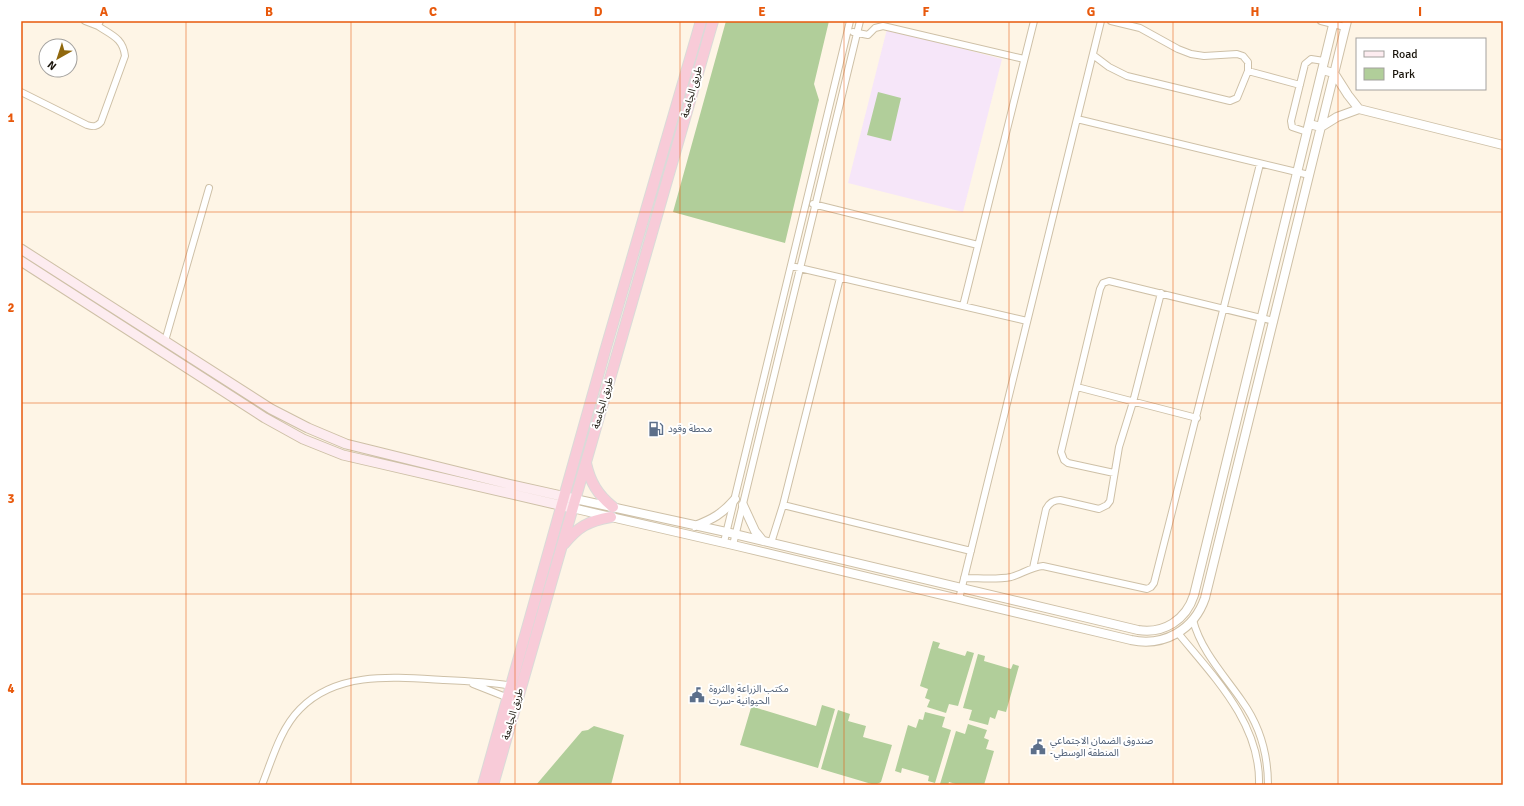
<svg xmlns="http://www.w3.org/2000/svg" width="1524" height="806" viewBox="0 0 1524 806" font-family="Signika,'Noto Sans Arabic',sans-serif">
  <rect width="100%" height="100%" fill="#fef5e6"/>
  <path fill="#f6e6f9" d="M887 29 1002 59 963 212 848 183Z"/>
  <path fill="#b1ce9a" d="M726 21H829L814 84 819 100 785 243 673 212Z
    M878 92 901 98 891 141 867 135Z
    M933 641 940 643 938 648 965 656 967 651 974 653 958 706 949 704 946 713 927 707 930 700 925 698 928 689 920 686Z
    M978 654 985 656 984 661 1011 669 1013 664 1019 666 1006 712 998 710 995 719 990 717 988 725 969 720 972 710 963 708Z
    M753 701 758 703 757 708 816 726 822 705 835 709 818 768 740 745Z
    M838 710 850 714 848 721 866 726 863 737 892 745 881 782 875 785 821 769Z
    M925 712 945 717 942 727 951 730 935 783 928 781 929 776 902 768 901 773 895 771 908 725 916 728 919 719 923 720Z
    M968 724 987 730 984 738 989 740 986 749 994 751 984 785H959L949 782 948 785 940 784 956 731 965 734Z
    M594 726 624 735 611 785H536L582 731 588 730Z"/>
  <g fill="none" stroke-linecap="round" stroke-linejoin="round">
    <g stroke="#cec0a7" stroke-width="8">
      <path id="minor" d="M85 21 98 26
        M1111 21 1140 28 1178 49 1191 54 1204 56 1237 54 1243 56 1248 62V71L1300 85
        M1321 21 1345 27
        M853 32 868 35 875 28 883 26 1024 59
        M1093 55 1109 67 1127 76 1230 101 1237 98 1248 71
        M21 92 87 125C93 127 97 127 101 122L125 56C123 38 111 35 98 26L100 21
        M1077 119 1309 175
        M1307 132 1292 127 1291 121 1305 64 1311 59 1324 61
        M813 204 978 245
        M791 266 1027 321
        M963 306 1034 21
        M165 341 209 188
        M1077 387 1197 418
        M1114 473 1068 463 1064 460 1061 452 1100 289 1103 283 1109 281 1274 321
        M783 505 971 551
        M724 542 850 21
        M771 543 783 505 840 278
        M733 545 860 21
        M1033 568 1046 509C1049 503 1053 500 1060 500L1099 509 1107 505 1110 501 1119 447 1133 402 1161 293
        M964 578C980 578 996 580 1011 577 1022 574 1031 567 1043 566L1147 589 1151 587 1154 583 1260 164
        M959 599 1101 21
        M1193 620C1201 651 1224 675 1242 701 1260 726 1268 755 1268 785
        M1178 633C1214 677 1261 724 1259 785
        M473 684 511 699
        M262 785C272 760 280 729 300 709 337 671 394 677 443 680 466 681 490 682 513 686"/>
    </g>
    <g stroke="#cec0a7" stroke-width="10">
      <path id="tertiary" d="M1322 70 1334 73 1348 95 1359 109
        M1309 124 1321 127 1337 117 1359 109 1503 145
        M575 499 726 532 1138 630C1164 634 1186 620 1194 595L1334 21
        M743 505 755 531 763 541
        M572 508 733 545 1131 640C1164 647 1194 630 1205 598L1347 21
        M695 526C713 519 722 514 735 499"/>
    </g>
    <g stroke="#cec0a7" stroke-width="11">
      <path id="secondary" d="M21 249 271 409 308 428 346 444 508 484 575 499
        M21 261 265 418 303 439 343 455 572 508"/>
    </g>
    <g stroke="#dadad8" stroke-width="12">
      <path id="trunk" d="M586 463C590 482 598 495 613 507
        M564 544C578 527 588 521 611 517
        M483 785 605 351 701 21
        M493 785 713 21"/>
    </g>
    <use href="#minor" stroke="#fff" stroke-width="6"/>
    <use href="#tertiary" stroke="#fff" stroke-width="8"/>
    <use href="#secondary" stroke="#fdecf0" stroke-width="9"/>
    <use href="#trunk" stroke="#f8cbd8" stroke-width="10"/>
  </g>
  <path fill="none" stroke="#e8590c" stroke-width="1" stroke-opacity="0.55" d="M186 21V785M351 21V785M515 21V785M680 21V785M844 21V785M1009 21V785M1173 21V785M1338 21V785M21 212H1503M21 403H1503M21 594H1503"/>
  <defs>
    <g id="fuel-bare" transform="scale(1.2)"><path d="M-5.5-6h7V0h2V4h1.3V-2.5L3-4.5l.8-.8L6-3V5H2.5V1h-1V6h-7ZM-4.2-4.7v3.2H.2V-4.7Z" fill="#5c6f8a" stroke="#fff" stroke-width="2.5" paint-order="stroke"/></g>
    <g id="civic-bare" transform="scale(1.2)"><path d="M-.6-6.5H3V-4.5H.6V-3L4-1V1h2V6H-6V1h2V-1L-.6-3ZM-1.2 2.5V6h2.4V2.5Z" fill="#5c6f8a" stroke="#fff" stroke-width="2.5" paint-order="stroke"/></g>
  </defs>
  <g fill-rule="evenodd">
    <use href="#fuel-bare" x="656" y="429"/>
    <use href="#civic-bare" x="697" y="695"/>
    <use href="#civic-bare" x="1038" y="747"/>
  </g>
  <g text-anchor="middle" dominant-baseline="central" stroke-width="4" stroke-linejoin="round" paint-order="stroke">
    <g font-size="10" fill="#1a150c" stroke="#fff">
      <text transform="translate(692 92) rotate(-74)">طريق الجامعة</text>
      <text transform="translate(603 403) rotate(-74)">طريق الجامعة</text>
      <text transform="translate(513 714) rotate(-74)">طريق الجامعة</text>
    </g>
    <g font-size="10" fill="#4e5e75" stroke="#fff" text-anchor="start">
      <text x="668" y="429">محطة وقود</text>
      <text x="709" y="689">مكتب الزراعة والثروة<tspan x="709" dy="12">الحيوانية -سرت</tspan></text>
      <text x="1050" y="741">صندوق الضمان الاجتماعي<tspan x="1050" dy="12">-المنطقة الوسطي</tspan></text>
    </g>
  </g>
  <rect width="1524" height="806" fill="none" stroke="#ffffff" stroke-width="44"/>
  <rect x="1356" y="38" width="130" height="52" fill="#ffffff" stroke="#a3a19e"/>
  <rect x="1364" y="51" width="20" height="6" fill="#fdecf0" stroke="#a3a19e"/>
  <text x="1392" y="58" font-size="12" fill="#1a150c">Road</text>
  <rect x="1364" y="68" width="20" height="12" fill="#b1ce9a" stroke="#a3a19e"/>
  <text x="1392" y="78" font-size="12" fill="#1a150c">Park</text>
  <g transform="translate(58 58) rotate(219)"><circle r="19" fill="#ffffff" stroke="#a3a19e"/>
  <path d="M0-3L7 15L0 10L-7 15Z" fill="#90680e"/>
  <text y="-6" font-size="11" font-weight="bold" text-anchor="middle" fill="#1a150c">N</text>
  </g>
  <rect x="22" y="22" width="1480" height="762" fill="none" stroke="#e8590c" stroke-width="1.5"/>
  <g font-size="13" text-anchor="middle" font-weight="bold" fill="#e8590c">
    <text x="104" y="16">A</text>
    <text x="269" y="16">B</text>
    <text x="433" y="16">C</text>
    <text x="598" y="16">D</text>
    <text x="762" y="16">E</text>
    <text x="926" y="16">F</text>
    <text x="1091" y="16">G</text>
    <text x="1255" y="16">H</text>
    <text x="1420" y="16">I</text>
    <text x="11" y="122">1</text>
    <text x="11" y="312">2</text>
    <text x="11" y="503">3</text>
    <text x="11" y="693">4</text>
  </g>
</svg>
